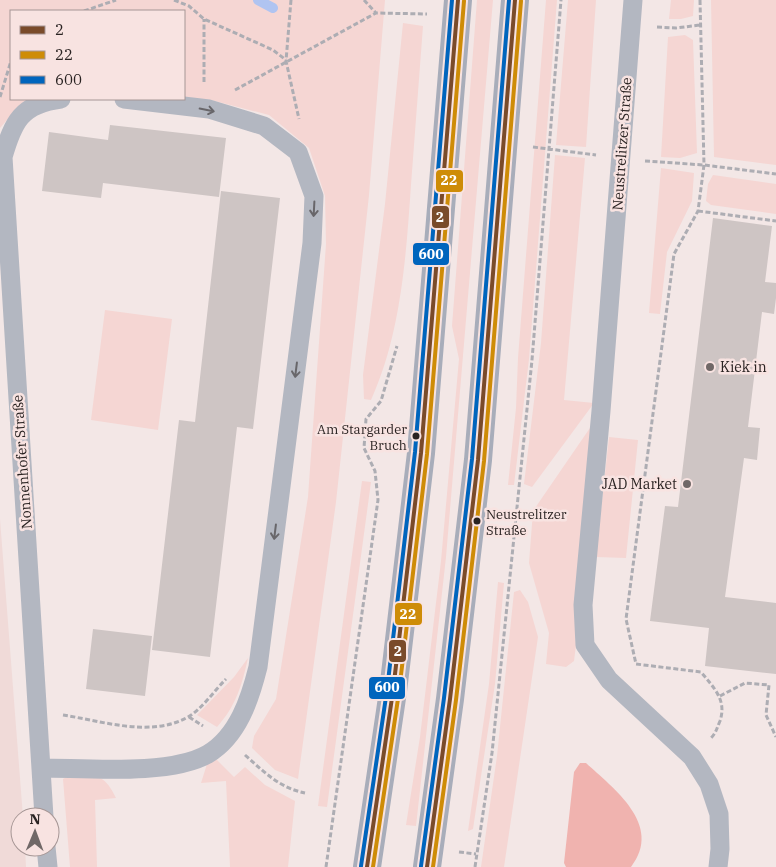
<svg xmlns="http://www.w3.org/2000/svg" width="776" height="867" viewBox="0 0 776 867" font-family="'IBM Plex Serif',serif">
  <rect width="100%" height="100%" fill="#f3e7e6"/>
  <path fill="#f0dad8" d="M0 519 23 817H20V847H25L26 867H0Z"/>
  <path fill="#f5d6d3" d="M0 0H385L369 195 336 502 298 779 275 770 252 748 254 736 276 699 308 497 326 244 325 196 309 148 269 115 211 100 184 97V11H11V99H33L19 106 0 128Z
    M477 0H493L446 557 416 826 406 825 420 737 441 561 459 359 452 326Z
    M546 0H557L529 359 514 485H508L516 408 518 358Z
    M568 0H596L586 147 556 145Z
    M671 0H694L693 16 681 19H669Z
    M711 0H776V165L714 157Z
    M403 23 423 26C419 79 415 132 411 185 406 257 401 334 371 400L364 399 363 375 385 204Z
    M685 35 693 40 697 153 680 158 661 157 668 37Z
    M555 155 585 158 564 400 594 403 532 487 524 484 541 343Z
    M661 168 694 173 692 201 667 252 660 314 649 313Z
    M713 175 776 184V214L711 205 706 201 708 184Z
    M105 310 172 319 158 430 91 420Z
    M592 425 574 604 576 645 574 661 566 667 546 664 549 633 529 563 533 511Z
    M609 437 638 440 626 558 596 557Z
    M362 481 371 482 327 807 318 806Z
    M498 582 504 583 495 684 473 829 468 831 489 684Z
    M520 590 528 602 538 637 504 867H481L497 756 514 592Z
    M248 658C242 685 236 706 217 727L197 715 234 677Z
    M215 758 234 777 245 767 265 785 295 801 288 867H230L226 781 201 783 207 764Z
    M70 775C96 775 104 773 116 798L95 800 97 867H70L63 779Z"/>
  <path fill="#f0b3af" d="M580 763H586C613 788 664 825 631 867H566L564 863 574 772Z"/>
  <g fill="none" stroke-linecap="round" stroke-linejoin="round">
    <path stroke="#b0c4f1" stroke-width="10" d="M258 0 273 8"/>
  </g>
  <path fill="#cec5c4" d="M110 125 226 138 219 197 103 183 101 198 42 191 49 132 108 140Z
    M221 191 280 198 253 429 237 427 210 657 152 650 179 420 195 422Z
    M713 218 772 226 765 282 776 283V298L774 314 762 312 748 427 760 428 757 460 744 458 725 597 776 603V674L705 666 709 628 650 621 665 506 678 507Z
    M93 629 152 636 145 696 86 689Z"/>
  <g fill="none" stroke-linecap="round" stroke-linejoin="round">
    <path stroke="#adadb3" stroke-width="3" stroke-dasharray="5 2.5" stroke-linecap="butt" d="M174 0 189 6 204 19 273 50 286 60
      M291 0 286 61 299 119
      M364 0 376 13
      M700 0 704 165 698 211 674 254 626 619 636 664 701 672C714 688 727 700 720 721 717 728 716 733 711 738
      M84 11 116 0
      M657 27 676 28 700 25
      M204 82V19
      M235 90 376 13 427 14
      M0 97 11 61
      M533 147 596 155
      M645 161 704 165 776 174
      M698 211 776 221
      M720 696 745 683 769 685 766 715 776 737
      M63 715C102 721 151 738 188 717 202 709 214 691 226 679
      M189 717 203 726
      M245 755C264 772 280 788 305 793
      M459 852 476 854
      M326 867 378 500 375 471 364 448 366 419 381 401 397 346
      M475 867 492 753 532 360 561 0"/>
    <path stroke="#b3b7c1" stroke-width="19" d="M633 0 601 411 583 605 585 645 609 680 692 757 709 784 719 814 720 849 718 867
      M41 768C85 768 170 776 208 754 238 736 250 699 258 667L312 243 314 196 298 152 264 126 209 109 124 99
      M44 817 3 157C13 122 21 104 61 99
      M46 847 48 867"/>
    <path stroke="#a8adba" stroke-width="28" d="M367 867 393 691 421 453 458 0
      M427 867 450 699 478 460 515 0"/>
    <g stroke="#f8e3e1" stroke-width="8">
      <path id="bus-1" d="M367 867 393 691 421 453 458 0
        M427 867 450 699 478 460 515 0"/>
    </g>
    <g stroke="#f8e3e1" stroke-width="8">
      <path id="bus-2" d="M373 867 399 692 427 454 464 1
        M433 867 456 700 484 461 521 1"/>
    </g>
    <g stroke="#f8e3e1" stroke-width="8">
      <path id="bus-3" d="M361 866 387 690 415 452 452 0
        M421 866 444 698 472 459 509 0"/>
    </g>
    <use href="#bus-1" stroke="#7a4b2a" stroke-width="4"/>
    <use href="#bus-2" stroke="#ce8c07" stroke-width="4"/>
    <use href="#bus-3" stroke="#0065bd" stroke-width="4"/>
  </g>
  <defs><path id="oneway-shaft" d="M-6 0H5M1.5-3L5.5 0L1.5 3" fill="none" stroke-width="1.6" stroke-linecap="round" stroke-linejoin="round" transform="scale(1.25)"/></defs>
  <g stroke="#68666a">
    <use href="#oneway-shaft" transform="translate(207 110) rotate(11)"/>
    <use href="#oneway-shaft" transform="translate(314 209) rotate(93)"/>
    <use href="#oneway-shaft" transform="translate(296 370) rotate(97)"/>
    <use href="#oneway-shaft" transform="translate(275 532) rotate(97)"/>
  </g>
  <g fill="#706867" stroke="#f8e3e1" stroke-width="2">
    <circle cx="710" cy="367" r="5"/>
    <circle cx="687" cy="484" r="5"/>
  </g>
  <g fill="#2a2322" stroke="#f8e3e1" stroke-width="2">
    <circle cx="416" cy="436" r="4.5"/>
    <circle cx="477" cy="521" r="4.5"/>
  </g>
  <g text-anchor="middle" dominant-baseline="central" stroke-width="5" stroke-linejoin="round" paint-order="stroke">
    <g font-size="13" fill="#2a2322" stroke="#f8e3e1" text-anchor="end">
      <text x="407" y="429">Am Stargarder<tspan x="407" dy="16">Bruch</tspan></text>
      <text x="486" y="514" text-anchor="start">Neustrelitzer<tspan x="486" dy="16">Straße</tspan></text>
    </g>
    <g font-size="14" fill="#2a2322" stroke="#f8e3e1">
      <text transform="translate(622 144) rotate(-86)">Neustrelitzer Straße</text>
      <text transform="translate(22 462) rotate(-94)">Nonnenhofer Straße</text>
    </g>
    <g font-size="14" fill="#2a2322" stroke="#f8e3e1" text-anchor="start">
      <text x="720" y="367">Kiek in</text>
      <text x="677" y="484" text-anchor="end">JAD Market</text>
    </g>
  </g>
  <g stroke="#f8e3e1" stroke-width="2">
    <rect x="435" y="169" width="29" height="24" rx="5" fill="#ce8c07"/>
    <rect x="431" y="205" width="19" height="24" rx="5" fill="#7a4b2a"/>
    <rect x="412" y="242" width="38" height="24" rx="5" fill="#0065bd"/>
    <rect x="394" y="602" width="29" height="24" rx="5" fill="#ce8c07"/>
    <rect x="388" y="639" width="19" height="24" rx="5" fill="#7a4b2a"/>
    <rect x="368" y="676" width="38" height="24" rx="5" fill="#0065bd"/>
  </g>
  <g font-size="14" text-anchor="middle" font-weight="bold" fill="#fff">
    <text x="449" y="185">22</text>
    <text x="440" y="222">2</text>
    <text x="431" y="259">600</text>
    <text x="408" y="619">22</text>
    <text x="398" y="656">2</text>
    <text x="387" y="692">600</text>
  </g>
  <rect x="10" y="10" width="175" height="90" fill="#f8e3e1" stroke="#a69695"/>
  <rect x="20" y="26" width="25" height="8" fill="#7a4b2a" stroke="#a69695"/>
  <text x="55" y="35" font-size="15" fill="#2a2322">2</text>
  <rect x="20" y="51" width="25" height="8" fill="#ce8c07" stroke="#a69695"/>
  <text x="55" y="60" font-size="15" fill="#2a2322">22</text>
  <rect x="20" y="76" width="25" height="8" fill="#0065bd" stroke="#a69695"/>
  <text x="55" y="85" font-size="15" fill="#2a2322">600</text>
  <g transform="translate(35 832) rotate(1)"><circle r="24" fill="#f8e3e1" stroke="#a69695"/>
  <path d="M0-4L9 19L0 12L-9 19Z" fill="#706867"/>
  <text y="-8" font-size="14" font-weight="bold" text-anchor="middle" fill="#2a2322">N</text>
  </g>
</svg>
